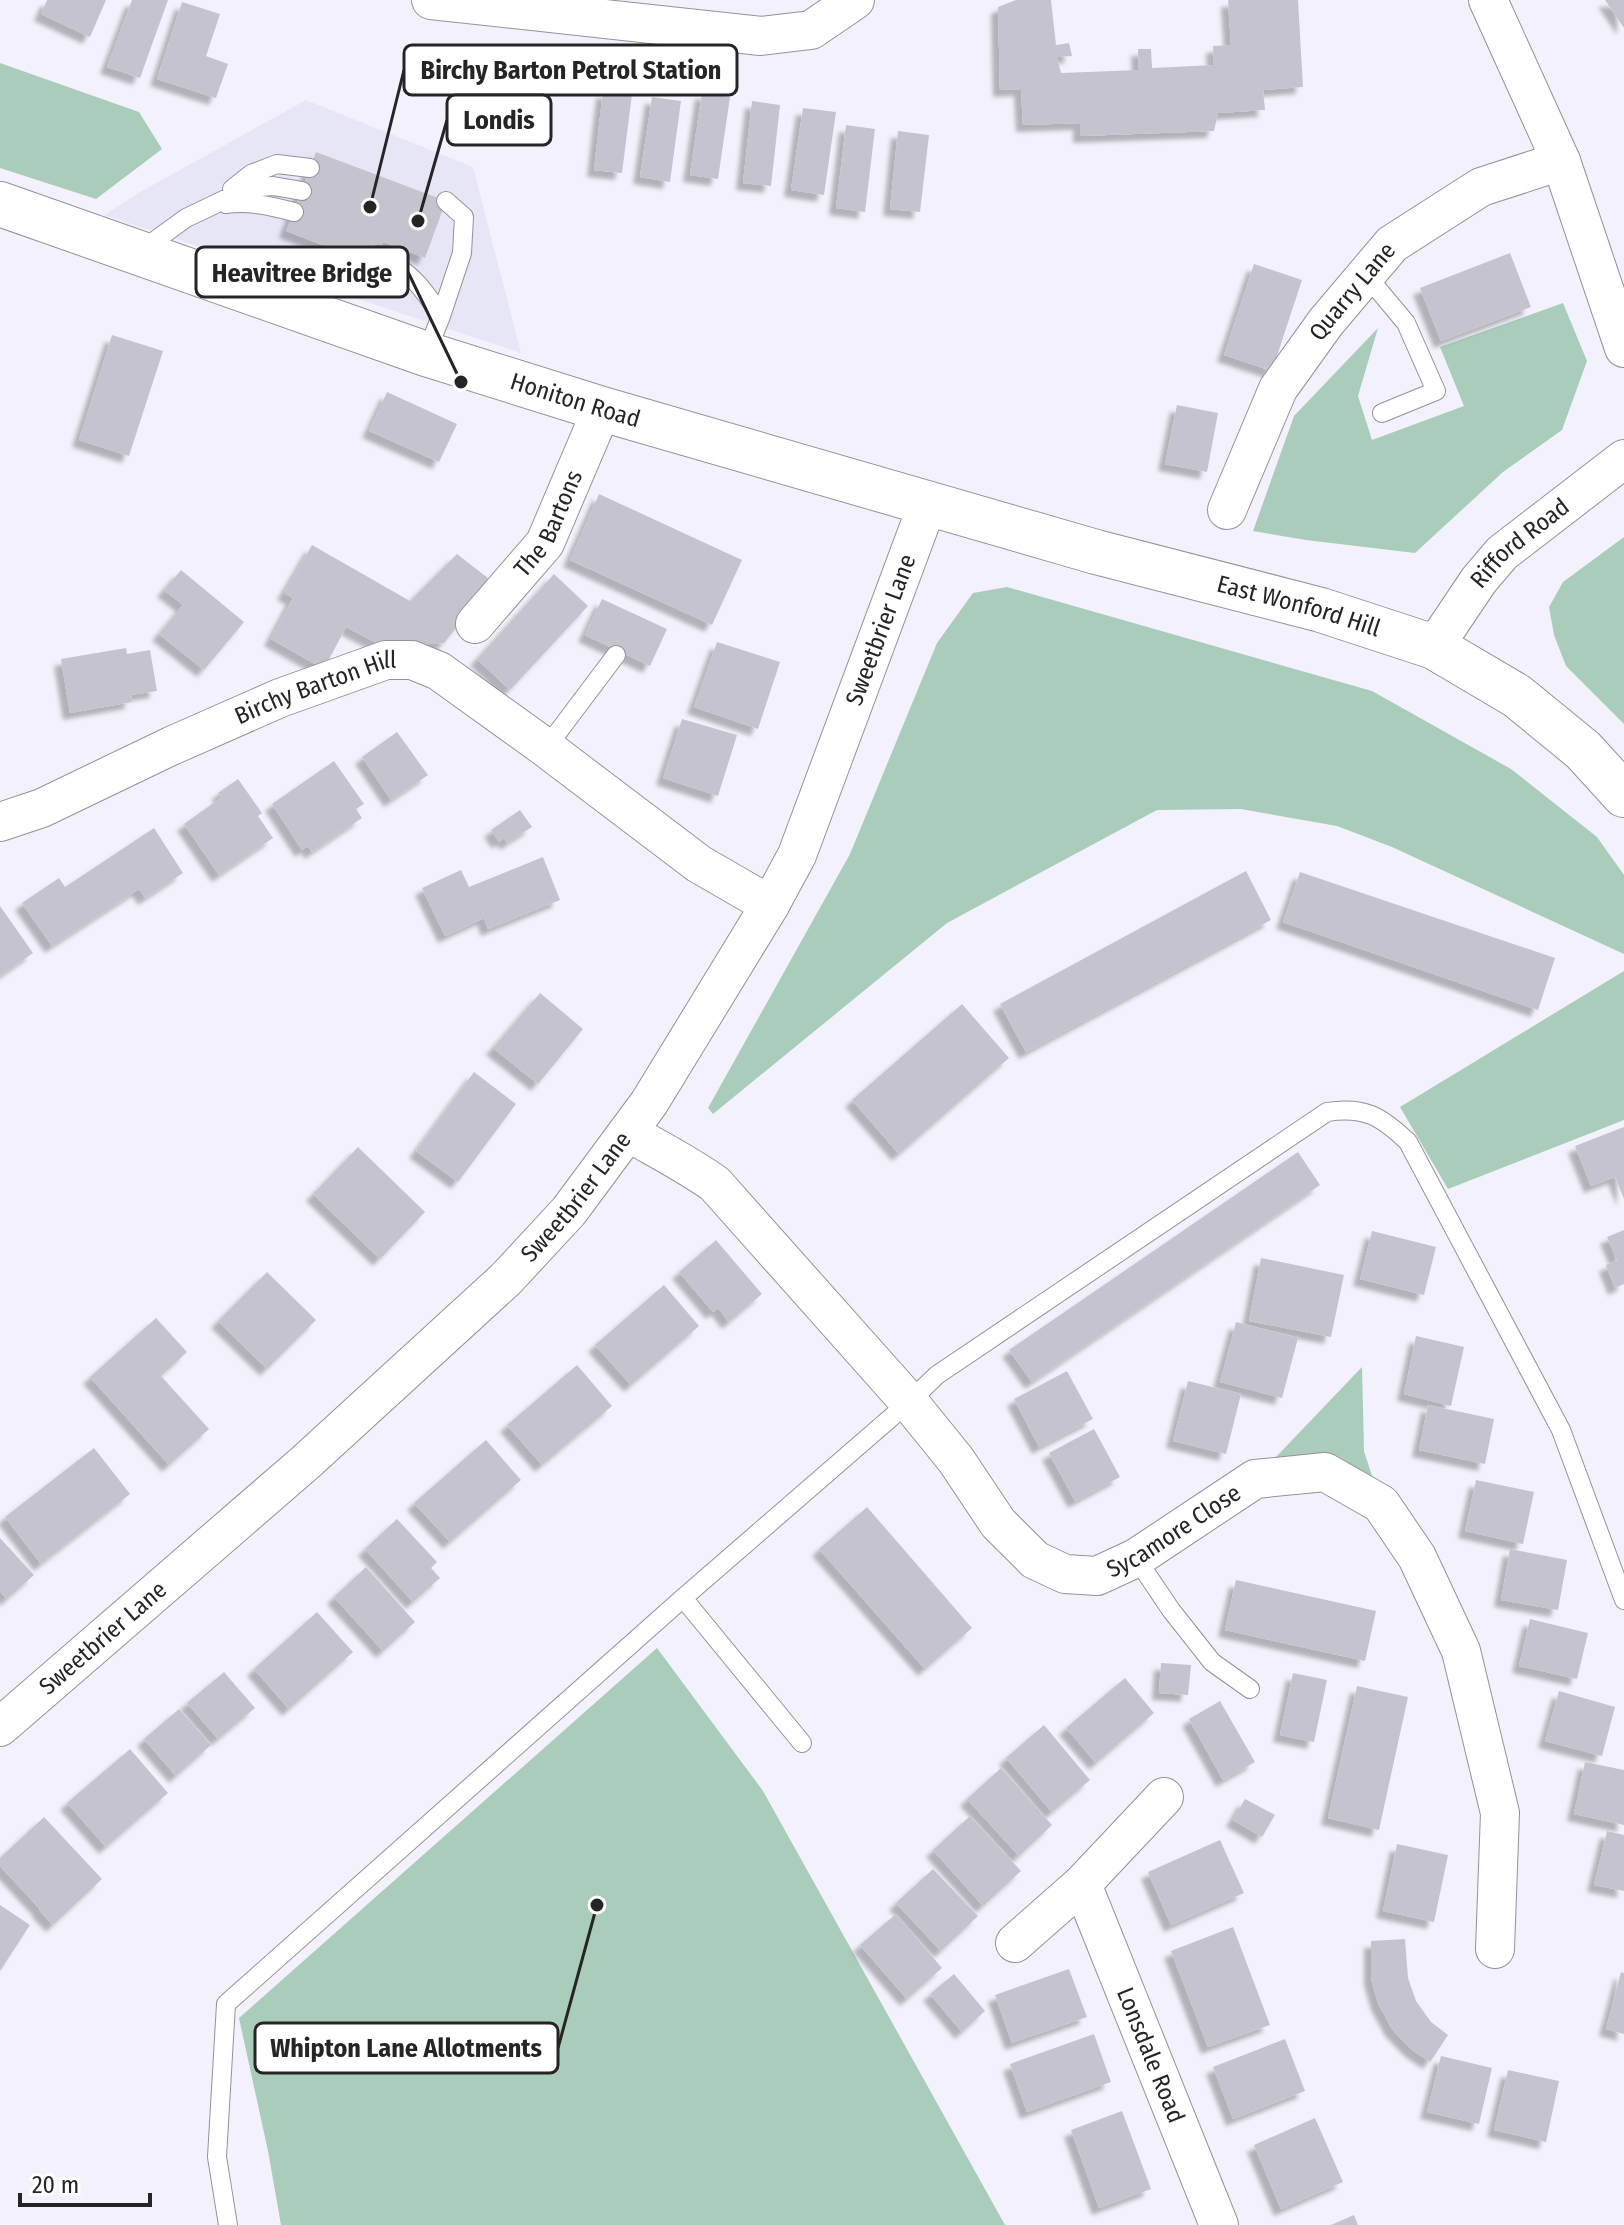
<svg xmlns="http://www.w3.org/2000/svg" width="1624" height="2225" viewBox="0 0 1624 2225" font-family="'Fira Sans Condensed',sans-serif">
  <defs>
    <filter id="shadow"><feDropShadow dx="-7" dy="7" stdDeviation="2" flood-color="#0004"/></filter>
  </defs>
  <rect width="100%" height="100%" fill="#f3f2fc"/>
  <path fill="#e7e6f7" d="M306 100 473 167 521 353 104 215 142 191Z"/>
  <path fill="#aaccba" d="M0 63 139 112 162 149 96 199 0 168Z
    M1563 303 1587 361 1562 430 1503 472 1415 553 1306 540 1253 531 1294 416 1378 328 1358 396 1372 440 1464 406 1440 347Z
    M1624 537V724L1566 666 1554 635 1549 607 1563 582Z
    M1007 587 1372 691 1511 769 1597 837 1624 875V954L1392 847 1337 826 1241 809 1157 810 947 923 713 1114 708 1108 850 854 937 643 973 593Z
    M1624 971V1120L1448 1189 1400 1107Z
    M1362 1367 1364 1451 1381 1504 1325 1472 1255 1479Z
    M657 1648 763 1791 1005 2225H281L268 2151 239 2018Z"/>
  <path fill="#c5c4ce" filter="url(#shadow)" d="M47 0H106L90 37 41 14Z
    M132 0H168L140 78 107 67Z
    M1016 0H1051L1056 45 1069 43 1072 56 1057 57 1061 73 1139 70 1138 49H1151L1152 68 1214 65 1213 46 1231 45 1228 0H1298L1303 87 1263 90 1265 110 1218 113 1214 131 1080 136V123L1023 125 1021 89 1000 90 998 7Z
    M1605 0H1624V28Z
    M182 2 220 14 206 56 228 64 216 98 157 79Z
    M603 91 632 94 622 173 594 170Z
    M702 92 730 97 718 179 690 175Z
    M652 97 681 101 670 182 640 177Z
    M752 101 780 105 771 186 743 183Z
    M803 108 836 112 824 195 791 190Z
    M846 125 875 129 865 212 836 208Z
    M898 131 929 135 920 212 890 209Z
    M316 152 446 201 425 258 383 242 374 265 286 231Z
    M1510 253 1531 307 1441 341 1420 288Z
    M1254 264 1302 280 1272 371 1224 355Z
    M112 335 163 351 129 456 79 440Z
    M387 392 457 424 439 462 369 431Z
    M1177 405 1218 413 1207 472 1165 464Z
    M599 494 742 560 712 625 570 560Z
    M312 545 410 601 457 554 493 582 444 643 385 647 346 627 324 669 271 639 293 598 284 593Z
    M181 570 244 622 204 670 159 634 183 605 164 590Z
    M554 574 588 606 510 690 477 659Z
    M602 599 667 629 650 666 585 635Z
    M717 642 780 662 758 729 694 707Z
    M126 648 127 654 150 650 157 691 131 695 132 702 70 713 61 659Z
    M682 719 737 735 718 796 663 778Z
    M397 732 428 775 391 800 362 757Z
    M334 761 364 804 356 809 362 818 312 852 308 846 302 850 272 804Z
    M238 779 262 813 258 816 273 838 219 875 184 824 222 797 218 793Z
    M520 810 532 827 507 843 504 838 499 842 491 830Z
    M154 828 183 873 145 898 139 889 52 946 22 903 59 878 65 887Z
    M543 857 560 900 488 929 484 918 445 936 422 888 461 870 469 887Z
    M1246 871 1271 920 1026 1052 1000 1004Z
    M1300 872 1555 958 1538 1010 1283 922Z
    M0 906 33 953 0 976Z
    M540 993 583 1029 538 1084 493 1048Z
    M962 1004 1009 1058 899 1154 852 1100Z
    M474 1072 516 1104 458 1182 416 1151Z
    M1624 1127V1199L1615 1177 1591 1186 1575 1146Z
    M358 1147 425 1212 380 1259 313 1194Z
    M1298 1152 1320 1185 1032 1382 1009 1350Z
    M1624 1230V1284L1615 1288 1606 1265 1617 1260 1607 1237Z
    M1372 1231 1436 1247 1424 1295 1360 1279Z
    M716 1240 762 1294 729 1322 718 1308 713 1312 679 1272Z
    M1261 1258 1344 1275 1331 1337 1249 1321Z
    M267 1272 316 1320 267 1369 218 1321Z
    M664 1285 699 1326 631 1385 595 1345Z
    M156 1318 187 1352 161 1376 209 1429 169 1465 90 1377Z
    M1236 1322 1298 1338 1282 1398 1220 1382Z
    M1416 1336 1464 1347 1451 1406 1404 1394Z
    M577 1365 612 1406 542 1465 507 1425Z
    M1067 1371 1093 1419 1039 1447 1014 1399Z
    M1188 1381 1241 1394 1226 1454 1173 1441Z
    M1428 1405 1494 1419 1485 1464 1419 1450Z
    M1094 1429 1120 1477 1075 1501 1049 1453Z
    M486 1440 521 1480 450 1542 414 1503Z
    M94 1448 130 1494 41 1564 5 1517Z
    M1476 1480 1534 1492 1523 1544 1465 1531Z
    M867 1507 972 1628 925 1669 819 1549Z
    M397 1519 437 1562 431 1568 440 1578 413 1602 365 1549Z
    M0 1538 34 1575 7 1599 0 1591Z
    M1510 1549 1567 1560 1558 1610 1501 1600Z
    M366 1567 415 1622 383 1651 334 1597Z
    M1236 1580 1376 1611 1365 1661 1225 1630Z
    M317 1612 353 1652 289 1709 254 1669Z
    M1530 1619 1588 1633 1577 1679 1519 1666Z
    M1161 1663 1191 1665 1188 1695 1159 1693Z
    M224 1672 255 1708 218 1739 187 1703Z
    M1293 1673 1327 1680 1314 1742 1280 1735Z
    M1125 1678 1154 1713 1096 1763 1066 1728Z
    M1357 1686 1408 1697 1379 1830 1328 1818Z
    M1559 1691 1615 1707 1602 1756 1545 1741Z
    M1220 1701 1255 1762 1223 1780 1189 1719Z
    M179 1709 211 1745 176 1776 144 1739Z
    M1044 1725 1090 1780 1052 1812 1006 1758Z
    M130 1749 168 1793 106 1847 67 1803Z
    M1585 1762 1624 1770V1825L1574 1814Z
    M1001 1768 1052 1825 1019 1856 967 1799Z
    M1245 1799 1275 1815 1262 1837 1233 1820Z
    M970 1816 1021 1871 983 1906 933 1850Z
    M44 1817 102 1879 53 1925 39 1910 40 1909 0 1866V1858Z
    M1607 1831 1624 1835V1891L1594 1885Z
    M1220 1840 1244 1893 1171 1925 1148 1872Z
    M1397 1844 1448 1855 1434 1922 1383 1911Z
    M933 1869 978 1916 941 1951 896 1903Z
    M0 1905 30 1925 0 1971Z
    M896 1914 942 1968 907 1999 860 1945Z
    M1233 1927 1270 2025 1208 2047 1171 1951Z
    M1405 1939 1408 1978 1416 2001 1431 2022 1448 2035 1430 2062 1411 2049 1392 2029 1378 2003 1371 1978V1941Z
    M1069 1969 1087 2017 1012 2043 995 1995Z
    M1621 1972 1624 1973V2034L1606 2029Z
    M954 1974 985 2011 962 2032 930 1994Z
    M1094 2034 1111 2082 1027 2112 1010 2064Z
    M1285 2039 1305 2091 1233 2119 1213 2067Z
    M1441 2056 1492 2068 1479 2124 1427 2112Z
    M1508 2070 1559 2081 1546 2142 1494 2130Z
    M1122 2111 1151 2189 1099 2208 1071 2130Z
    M1315 2118 1343 2182 1281 2209 1254 2145Z
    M1354 2215 1358 2225H1331Z"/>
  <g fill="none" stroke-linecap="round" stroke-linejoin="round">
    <g stroke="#93929b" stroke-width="20">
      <path id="lane" d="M232 189 251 174 277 164 310 168
        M226 204C250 201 271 206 294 212
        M142 250 186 218 249 188 273 186 302 191
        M378 255C411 273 421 285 441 316
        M1366 275 1406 323 1436 391 1382 413
        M426 354 441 316 462 253 464 217 446 201
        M546 748 616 655
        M1136 1558 1171 1610 1212 1662 1250 1689
        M683 1598 802 1743
        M228 2225 217 2157 226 2004 683 1598 909 1402 937 1375 1327 1112C1364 1106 1381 1116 1408 1142L1561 1430 1624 1600"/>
    </g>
    <g stroke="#93929b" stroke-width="40">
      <g id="street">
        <path d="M431 0 761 36 811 30 855 0"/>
        <path d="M1488 0 1561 161 1624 348"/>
        <path id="s1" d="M1227 510 1278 389 1326 322 1392 244 1481 187 1561 161"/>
        <path id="s2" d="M475 624 545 543 602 409"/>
        <path id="s3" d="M1434 647 1479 580 1502 553 1624 459"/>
        <path id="s4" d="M0 822 42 808 171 746 280 698 386 660H412L439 671 546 748 699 864 770 905"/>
        <path id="s5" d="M628 1132C657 1149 687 1164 715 1184L909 1402 956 1460 998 1523 1035 1560 1065 1574 1097 1576 1136 1558 1255 1479 1325 1472 1381 1504 1417 1557 1461 1651 1500 1813 1495 1949"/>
        <path id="s6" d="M0 1727 306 1462 506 1279 569 1211 649 1103 770 905 797 855 928 503"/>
        <path id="s7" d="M1164 1797 1082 1884 1219 2225"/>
        <path d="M1015 1943 1082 1884"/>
      </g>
    </g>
    <g stroke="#93929b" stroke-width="46">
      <g id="secondary">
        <path id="s8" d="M0 204 426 354 602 409 1096 552 1321 610 1434 647 1517 696 1583 750 1624 795"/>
      </g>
    </g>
    <use href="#lane" stroke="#fff" stroke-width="18"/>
    <use href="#street" stroke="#fff" stroke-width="38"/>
    <use href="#secondary" stroke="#fff" stroke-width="44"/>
  </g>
  <g text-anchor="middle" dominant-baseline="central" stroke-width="7" stroke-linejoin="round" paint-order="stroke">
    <g font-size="24" fill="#252528" stroke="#fff">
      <text stroke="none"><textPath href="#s1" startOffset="254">Quarry Lane</textPath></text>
      <text stroke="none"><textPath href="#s8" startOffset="608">Honiton Road</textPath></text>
      <text stroke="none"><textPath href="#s2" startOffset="126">The Bartons</textPath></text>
      <text stroke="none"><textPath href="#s3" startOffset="136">Rifford Road</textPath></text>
      <text stroke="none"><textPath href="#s8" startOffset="1360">East Wonford Hill</textPath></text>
      <text stroke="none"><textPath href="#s6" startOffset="1432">Sweetbrier Lane</textPath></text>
      <text stroke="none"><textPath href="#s4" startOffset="344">Birchy Barton Hill</textPath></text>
      <text stroke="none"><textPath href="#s6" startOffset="784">Sweetbrier Lane</textPath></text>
      <text stroke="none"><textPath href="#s5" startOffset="750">Sycamore Close</textPath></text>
      <text stroke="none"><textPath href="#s6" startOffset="136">Sweetbrier Lane</textPath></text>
      <text stroke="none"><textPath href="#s7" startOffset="304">Lonsdale Road</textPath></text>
    </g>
  </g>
  <path fill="none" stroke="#252528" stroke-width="3" d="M370 207L404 70M418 221L447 120M461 382L408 272M597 1905L558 2048"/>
  <g fill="#252528" stroke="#fff" stroke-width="3">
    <circle cx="370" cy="207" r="8"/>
    <circle cx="418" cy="221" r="8"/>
    <circle cx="461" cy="382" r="8"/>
    <circle cx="597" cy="1905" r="8"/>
  </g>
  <g fill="#fff" stroke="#252528" stroke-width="3">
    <rect x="404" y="45" width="333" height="50" rx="8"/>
    <rect x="447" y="95" width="104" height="50" rx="8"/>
    <rect x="196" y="247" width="212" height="50" rx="8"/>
    <rect x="255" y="2023" width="303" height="50" rx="8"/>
  </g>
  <g font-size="26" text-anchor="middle" font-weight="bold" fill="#252528">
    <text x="571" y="79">Birchy Barton Petrol Station</text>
    <text x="499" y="129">Londis</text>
    <text x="302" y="282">Heavitree Bridge</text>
    <text x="406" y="2057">Whipton Lane Allotments</text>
  </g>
  <path d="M20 2193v12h130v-12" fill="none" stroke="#252528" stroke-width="4"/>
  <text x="32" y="2193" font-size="24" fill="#252528" stroke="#ffffff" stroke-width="6" paint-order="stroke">20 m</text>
</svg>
